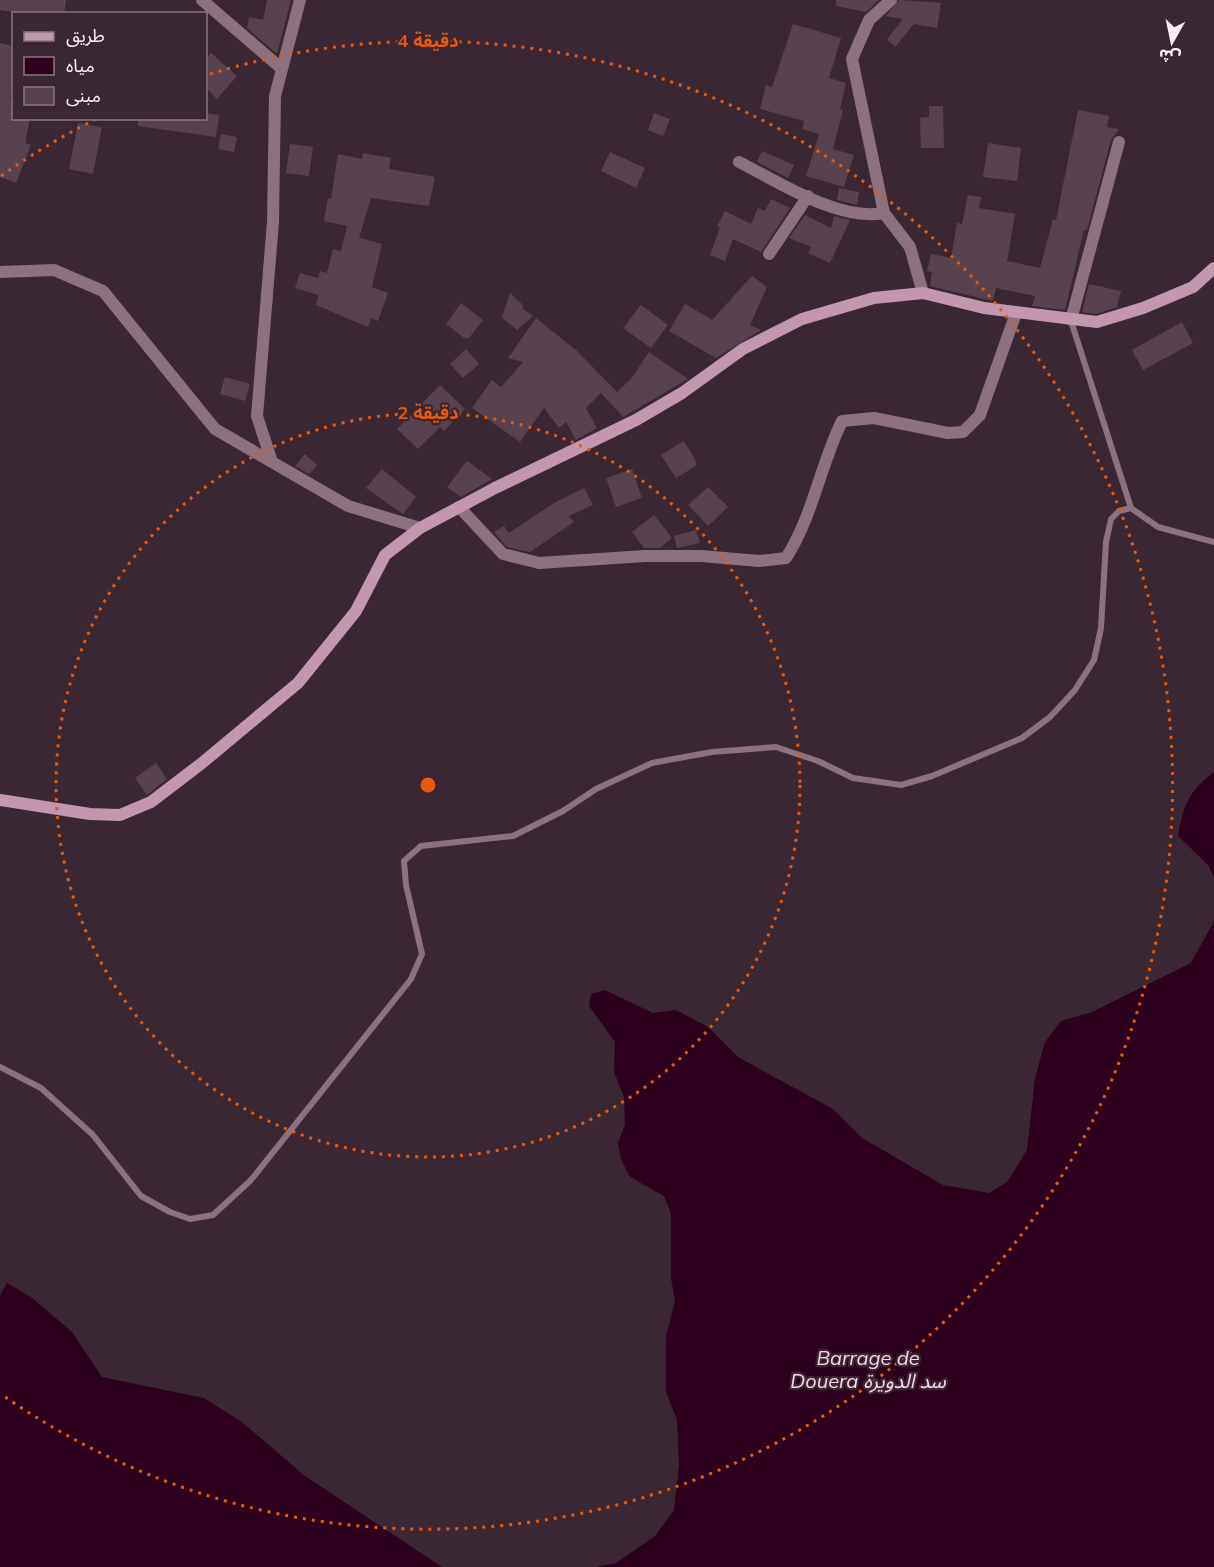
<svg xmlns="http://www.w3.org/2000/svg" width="1214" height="1567" viewBox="0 0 1214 1567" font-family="Mulish,'Noto Sans Arabic',sans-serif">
  <rect width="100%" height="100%" fill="#3b2733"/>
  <path fill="#2d001e" d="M1214 772V878L1209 866 1178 836C1183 805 1189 791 1214 772Z
    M1214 921V1567H596L616 1563 655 1536 674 1510 679 1464 677 1420 666 1392V1336L675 1301 671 1278V1213L664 1196 630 1177 621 1159 618 1143 625 1125 624 1097 614 1072 615 1042 589 1006 591 994 605 990 653 1013 676 1010 708 1027 738 1057 833 1109 862 1138 943 1185 989 1193 1007 1182 1027 1150 1035 1078 1045 1042 1061 1021 1092 1012 1191 963Z
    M7 1283 31 1297 72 1332 102 1377 204 1398 242 1422 305 1476 442 1567H0V1296Z"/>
  <path fill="#59424f" d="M0 0H66L64 14H28L0 10Z
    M267 0H291L277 54 247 28 249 17 263 20Z
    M836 0H879L866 12 836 6Z
    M899 0 941 3 937 28 914 24 895 47 887 39 903 19 886 16Z
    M793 24 841 38 829 78 846 83 840 109 843 110 833 149 854 155 844 187 806 176 819 134 802 129 804 121 760 109 766 85 772 87Z
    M0 43 14 46V83L10 100H14V118H30L25 143 31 145 16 183 0 177Z
    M211 53 237 76 217 99 206 88V59Z
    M929 106H943L944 148H921L920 118 929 117Z
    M1078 110 1109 116 1107 127 1119 129 1111 140 1087 230H1084L1065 310 1032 306 1035 296 996 288 993 301 930 286 932 272 927 271 931 254 951 258 957 223 962 224 968 195 981 197 979 208 1015 214 1007 261 1040 268 1053 219 1056 220Z
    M206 113 219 115 216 137 138 126V118H206Z
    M654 113 670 119 663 136 648 130Z
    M78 123 102 127 93 174 69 169Z
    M221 134 237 137 234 152 218 149Z
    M988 143 1021 148 1017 181 983 177Z
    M290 144 313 147 309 176 286 173Z
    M762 151 794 165 788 178 757 162Z
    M610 152 645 168 636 188 601 171Z
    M363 153 391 158 389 169 435 177 429 206 371 198 359 238 382 244 372 287 388 293 378 321 371 318 368 327 316 305 319 295 295 288 300 273 318 278 320 271 327 273 333 249 341 251 347 226 324 221 328 198 331 199 338 154 362 159Z
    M839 188 859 192 857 205 837 200Z
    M771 199 790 208 761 252 733 239 725 261 710 255 720 228 717 226 725 211 751 224 758 208 765 211Z
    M805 215 831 228 834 216 850 220 830 263 808 253 811 247 789 238Z
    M752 276 767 287 750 325 761 330 716 358 669 331 685 304 712 320Z
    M1089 284 1121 291 1117 307 1096 314 1082 312Z
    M510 293 524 306 522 308 533 316 517 330 502 317Z
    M461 303 483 320 469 338H464L446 324Z
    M641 305 668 325 651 348 623 328Z
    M536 318 577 351 617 392 631 379 649 352 688 379 623 417 601 393 586 408 597 428 576 440 566 422 559 428 544 408 520 442 472 408 492 380 501 387 523 362 508 358Z
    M1182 322 1193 343 1143 370 1132 350Z
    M466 349 479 364 463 378 450 364Z
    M225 377 250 384 245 401 220 394Z
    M440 385 465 409 444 431 440 427 418 449 397 429Z
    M684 441 696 461V466L676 478 661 455Z
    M305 454 317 465 309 474 295 466Z
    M467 461 492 479 461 497 447 487Z
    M382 469 416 497 403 514 366 488Z
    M632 469 642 498 616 507 606 478Z
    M708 487 728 507 708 526 688 505Z
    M584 488 593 505 569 516 574 522 530 552 507 547 494 532 504 526 509 533 554 503Z
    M654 515 672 538 660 548H644L632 532Z
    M696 530 700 543 677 548 674 536Z
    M156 763 167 779 147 795 135 778Z"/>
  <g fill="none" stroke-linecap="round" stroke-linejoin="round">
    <path stroke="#8d7181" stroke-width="6" d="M1071 321 1131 508
      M0 1067 41 1088 93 1135 141 1196 170 1212 190 1219 213 1215 251 1180 411 979 422 954 406 885 404 861 421 846 513 836 563 811 596 789 652 763 712 752 776 747 818 761 853 778 901 785 932 776 1022 738 1050 717 1075 690 1094 660 1101 628 1106 542 1111 519 1119 511 1131 508 1158 527 1214 542"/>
    <path stroke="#8d7181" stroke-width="12" d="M202 0 282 69
      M891 0 869 20 852 59 884 213 910 247 923 293
      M739 162C779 182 839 222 884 213
      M769 254 808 196
      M0 272 54 270 103 291 215 429 348 506 420 528
      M1071 320 1119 142
      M272 462 257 416 273 222 275 96 300 0
      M459 507 503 554 539 563 645 556H701L759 561 786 558C813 516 820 466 842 421L874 418 948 433 963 432 980 415 1016 313"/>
    <path stroke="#c397b0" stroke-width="12" d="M0 800 90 814 120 815 151 802 202 763 298 683 356 611 385 555 420 528 495 488 636 420 682 393 743 349 802 319 874 298 923 293 984 308 1097 322 1143 308 1193 287 1214 268"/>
  </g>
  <g fill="none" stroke="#e8590c" stroke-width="3" stroke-dasharray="3 6">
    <circle cx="428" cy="785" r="372"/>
    <path d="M1 176A744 744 0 0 1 96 119M210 74A744 744 0 1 1 1 1394"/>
  </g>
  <g text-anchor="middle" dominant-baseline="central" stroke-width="4.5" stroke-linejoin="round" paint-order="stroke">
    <g font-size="20" font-style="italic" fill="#f9d4e8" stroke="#3b2733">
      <text x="868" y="1357">Barrage de<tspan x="868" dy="23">Douera سد الدويرة</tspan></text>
    </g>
  </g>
  <circle cx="428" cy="785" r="9" fill="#e8590c" stroke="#3b2733" stroke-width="3"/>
  <g font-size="18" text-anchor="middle" font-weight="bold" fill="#e8590c" stroke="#3b2733" stroke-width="4.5" stroke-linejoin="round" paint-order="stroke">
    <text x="428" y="47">4 دقيقة</text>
    <text x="428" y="419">2 دقيقة</text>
  </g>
  <rect x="12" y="12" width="195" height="108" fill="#3b2733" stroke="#897781" stroke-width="1.5"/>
  <rect x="24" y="32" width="30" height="9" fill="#c397b0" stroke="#897781" stroke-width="1.5"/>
  <text x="66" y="42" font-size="18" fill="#fef0f7">طريق</text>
  <rect x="24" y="57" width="30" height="18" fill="#2d001e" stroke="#897781" stroke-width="1.5"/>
  <text x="66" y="72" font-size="18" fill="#fef0f7">مياه</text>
  <rect x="24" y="87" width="30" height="18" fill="#59424f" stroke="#897781" stroke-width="1.5"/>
  <text x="66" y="102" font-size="18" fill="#fef0f7">مبنى</text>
  <g transform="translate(1172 42) rotate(189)" stroke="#3b2733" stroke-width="4.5" paint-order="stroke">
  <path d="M0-4.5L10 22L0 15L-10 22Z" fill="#fef0f7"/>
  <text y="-9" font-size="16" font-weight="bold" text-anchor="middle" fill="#fef0f7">ش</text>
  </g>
</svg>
